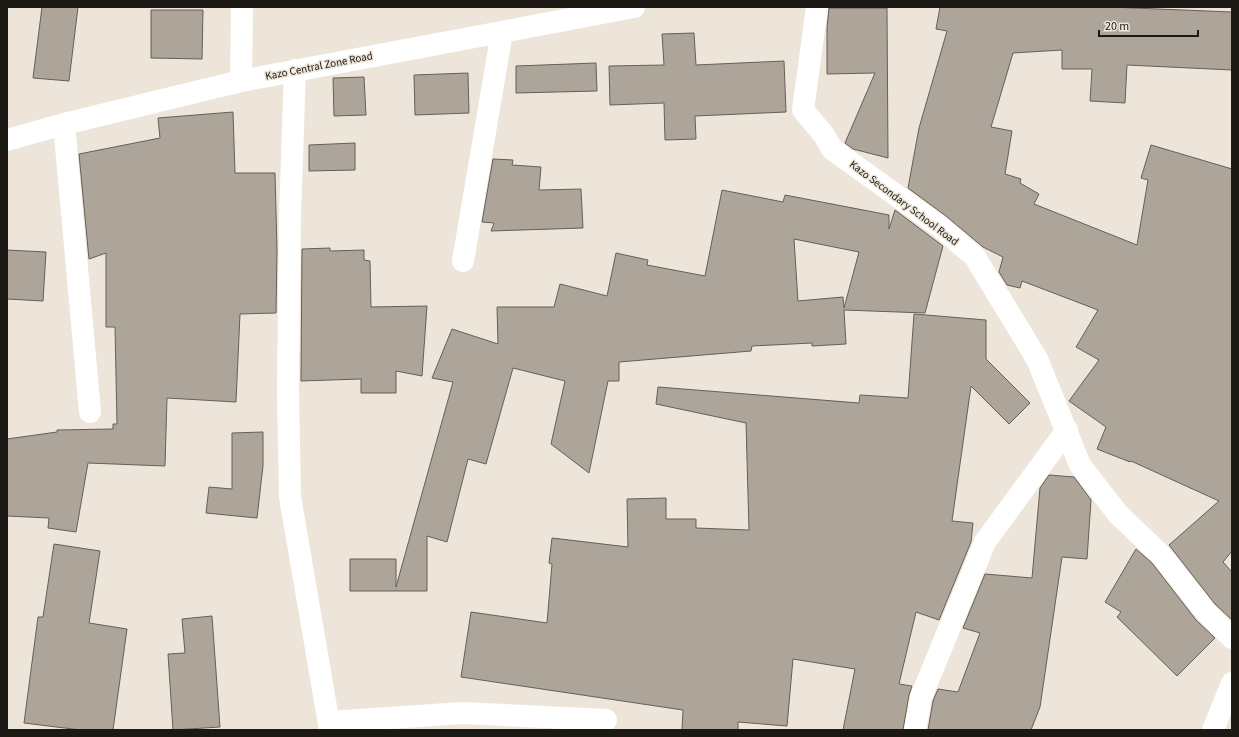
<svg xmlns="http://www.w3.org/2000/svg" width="1239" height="737" viewBox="0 0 1239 737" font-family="'Source Sans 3',sans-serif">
  <rect width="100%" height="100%" fill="#ede5d9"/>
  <path fill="#ada59a" stroke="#665f55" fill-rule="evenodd" d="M42 7H78L69 81 33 78Z
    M940 7H1109L1232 12V70L1127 65 1125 103 1090 101 1092 69H1062V50L1013 53 991 127 1012 131 1005 174 1021 179 1020 183 1039 194 1034 204 1137 245 1148 180 1141 178 1151 145 1232 169V551L1223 562 1232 572V620L1215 604 1169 545 1219 501 1131 461 1130 462 1097 449 1106 427 1069 401 1099 360 1076 347 1098 310 1022 281 1020 288 1007 285 999 272 1003 257 983 247 946 216 908 188 919 128 947 31 936 29Z
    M829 8H887L888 158 853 149 845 143 875 73 827 74V28Z
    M151 10H203L202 59 151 58Z
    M694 33 696 65 784 61 786 112 695 116 696 139 665 140 664 103 610 105 609 66 664 65 662 34Z
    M596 63 597 91 516 93V66Z
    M468 73 469 113 415 115 414 75Z
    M364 77 366 115 334 116 333 78Z
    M233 112 235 173H275L277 250 276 313 240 314 236 402 167 398 165 466 88 463 76 532 48 528 49 518 7 516V439L57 432V430L113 429V424H117L115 327H106V253L89 259 79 154 160 138 158 118Z
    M355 143V170L309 171V145Z
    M493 159 513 160 512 165 541 167 539 190 581 189 583 228 491 231 494 223 482 222Z
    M722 190 783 202 785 195 889 215V229L895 210 943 246 925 313 844 310 846 344 812 346V343L752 346 751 351 619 362V381H608L589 473 551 444 565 381 513 368 486 464 468 459 447 542 427 536V591H350V559H396V587L453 382 432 378 452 329 498 344 497 307H554L560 284 607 296 616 253 648 260 647 265 705 276ZM794 239 859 252 844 308 843 297 798 301Z
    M330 248V251L364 250V260L370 261 371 307 427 306 422 376 396 371V393H361V379L301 381 302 249Z
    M7 250 46 252 43 301 7 299Z
    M914 314 986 320V359L1030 403 1009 424 971 386 952 521 973 523 971 542 939 620 916 612 899 684 912 686 909 695 903 730H843L855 669 793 659 787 726 738 722V730H682L683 710 461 677 471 612 547 623 552 564 549 563 552 538 628 547 627 499 666 498V519H696V528L749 530 746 423 656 404 658 387 859 403 860 395 908 398Z
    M263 432V466L257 518 206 513 209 487 232 489V433Z
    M1049 475 1074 477 1091 500 1087 559 1062 557 1040 707 1031 730H928L933 701 938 689 958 692 980 633 963 628 985 574 1032 578 1040 488Z
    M54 544 100 551 89 623 127 629 113 730H81L24 723 38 617H43Z
    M1136 549 1152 563 1196 620 1215 638 1177 676 1117 617 1121 612 1105 602Z
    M212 616 220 727 173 730 168 654 185 653 182 619Z"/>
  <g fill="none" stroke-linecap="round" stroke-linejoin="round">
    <path stroke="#fff" stroke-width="22" d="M817 7 803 110 824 135 832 149 939 226 975 257 1037 359 1080 465 1118 514 1161 555 1206 612 1232 638
      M295 70 290 215 288 391 290 497 330 730
      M241 81 242 7
      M64 124 90 412
      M7 140 64 124 241 81 634 7
      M463 261 502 32
      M329 722 463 713 606 720
      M915 730 921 697 985 542 1067 430
      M1213 730 1232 683"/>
  </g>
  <g text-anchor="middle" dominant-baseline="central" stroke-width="3" stroke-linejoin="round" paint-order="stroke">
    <g font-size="11" fill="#1c1915" stroke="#ede5d9">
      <text transform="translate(319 66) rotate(-11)">Kazo Central Zone Road</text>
      <text transform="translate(904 203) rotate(37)">Kazo Secondary School Road</text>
    </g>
  </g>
  <rect width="1239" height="737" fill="none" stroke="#1c1915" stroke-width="16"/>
  <path d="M1099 30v6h99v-6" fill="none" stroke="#1c1915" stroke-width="2"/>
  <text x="1105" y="30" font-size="12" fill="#1c1915" stroke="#ede5d9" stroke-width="3" paint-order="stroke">20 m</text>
</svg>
